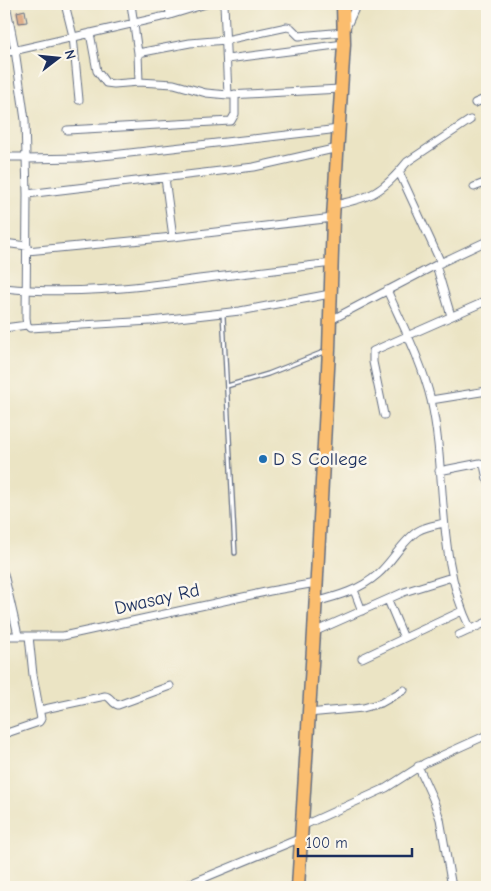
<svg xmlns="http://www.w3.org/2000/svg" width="491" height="891" viewBox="0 0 491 891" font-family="'Comic Neue',sans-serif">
  <rect width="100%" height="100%" fill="#fbf7ec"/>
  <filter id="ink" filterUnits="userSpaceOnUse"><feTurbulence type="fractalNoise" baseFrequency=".02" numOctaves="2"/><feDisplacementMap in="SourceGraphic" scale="10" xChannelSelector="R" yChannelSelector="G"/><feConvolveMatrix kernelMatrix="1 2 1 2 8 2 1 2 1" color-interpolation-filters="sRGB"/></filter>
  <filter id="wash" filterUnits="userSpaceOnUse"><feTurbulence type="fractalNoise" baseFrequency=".0096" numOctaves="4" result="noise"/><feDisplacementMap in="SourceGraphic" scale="20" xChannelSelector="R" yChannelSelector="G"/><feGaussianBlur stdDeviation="1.12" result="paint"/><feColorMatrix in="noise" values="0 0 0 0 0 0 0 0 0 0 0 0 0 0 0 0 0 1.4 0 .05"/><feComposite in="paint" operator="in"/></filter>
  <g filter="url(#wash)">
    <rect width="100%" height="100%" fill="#ebe4c4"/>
    <g id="blocks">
      <path fill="#d6986d" d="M25 10 27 22 19 23 17 12Z"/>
    </g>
  </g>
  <g filter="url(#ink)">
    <use href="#blocks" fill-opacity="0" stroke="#646e82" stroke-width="1"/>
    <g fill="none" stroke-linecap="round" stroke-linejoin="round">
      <g stroke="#646e82" stroke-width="5.5">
        <path id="lane" d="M223 314 235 553
          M227 386 268 374 326 351"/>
      </g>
      <g stroke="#646e82" stroke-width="9">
        <path id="street" d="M6 4 15 50 25 120 27 194 26 318 27 325 30 328 151 321 240 311 330 294
          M65 4 73 36 79 100
          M131 4 138 53 139 82
          M169 4 170 15
          M224 4 228 95
          M90 33 97 71 106 83 114 84 139 82 174 84 206 93 228 95 340 89
          M4 53 170 15 206 4
          M138 53 190 43 226 40 287 27 291 28 299 36 344 32 357 4
          M227 59 344 44
          M475 103 487 98
          M67 130 231 121 235 114V94
          M4 157H26
          M26 159 80 158 112 155 339 129
          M399 172 441 263
          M165 178 173 237
          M474 187 487 182
          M27 194 254 167 338 148
          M334 205C371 198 383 192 407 162L470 120
          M4 243 27 246
          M27 251 173 237 333 218
          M436 265 451 316
          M4 288C69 295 134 288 199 279 243 274 287 268 332 263
          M387 290C403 326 422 362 431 400 448 476 435 558 471 630
          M329 321 436 265 487 241
          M4 328 27 325
          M431 400 487 391
          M384 415 373 362V351L484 302
          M439 471 480 463 484 465 487 479
          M4 574 18 635
          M354 590 362 611
          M388 600 404 638
          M315 602C338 596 360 590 378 574 392 562 403 540 418 531 426 526 436 525 444 523
          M314 632 404 592 452 577
          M459 635 487 622
          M4 636H63L270 591 316 583
          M362 658 462 611
          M40 710 105 696C111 696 112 704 118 705L170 686
          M308 713 363 708 381 703 404 690
          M4 734 39 722 41 719 33 675 29 636
          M418 766 433 799 440 819 452 887
          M302 826 386 788 425 763 487 735
          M182 887 301 838"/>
      </g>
      <g stroke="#646e82" stroke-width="15">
        <path id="highway" d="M298 887 314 632 329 350 333 218 344 44 343 4"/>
      </g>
      <use href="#lane" stroke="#fff" stroke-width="3"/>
      <use href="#street" stroke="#fff" stroke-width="7"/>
      <use href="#highway" stroke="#fbbd6e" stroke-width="12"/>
    </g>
  </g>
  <circle fill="#1f6fb2" stroke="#fbf7ec" stroke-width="2" cx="263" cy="459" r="5"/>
  <g text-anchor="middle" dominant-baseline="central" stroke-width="5" stroke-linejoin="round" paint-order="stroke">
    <g font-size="19" fill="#1b2f5e" stroke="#fbf7ec" text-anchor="start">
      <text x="273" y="459">D S College</text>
    </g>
    <g font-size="19" fill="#1b2f5e" stroke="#fbf7ec">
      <text transform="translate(157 599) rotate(-13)">Dwasay Rd</text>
    </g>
  </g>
  <rect width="491" height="891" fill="none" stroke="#fbf7ec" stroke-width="20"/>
  <g transform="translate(58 58) rotate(74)" stroke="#fbf7ec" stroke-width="4" paint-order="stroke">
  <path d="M0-4L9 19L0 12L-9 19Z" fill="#1b2f5e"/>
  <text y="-8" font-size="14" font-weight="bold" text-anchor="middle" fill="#1b2f5e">N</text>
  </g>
  <path d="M298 848v8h114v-8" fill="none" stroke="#1b2f5e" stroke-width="2.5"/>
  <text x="306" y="848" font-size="15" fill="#1b2f5e" stroke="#fbf7ec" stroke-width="4" paint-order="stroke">100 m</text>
</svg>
